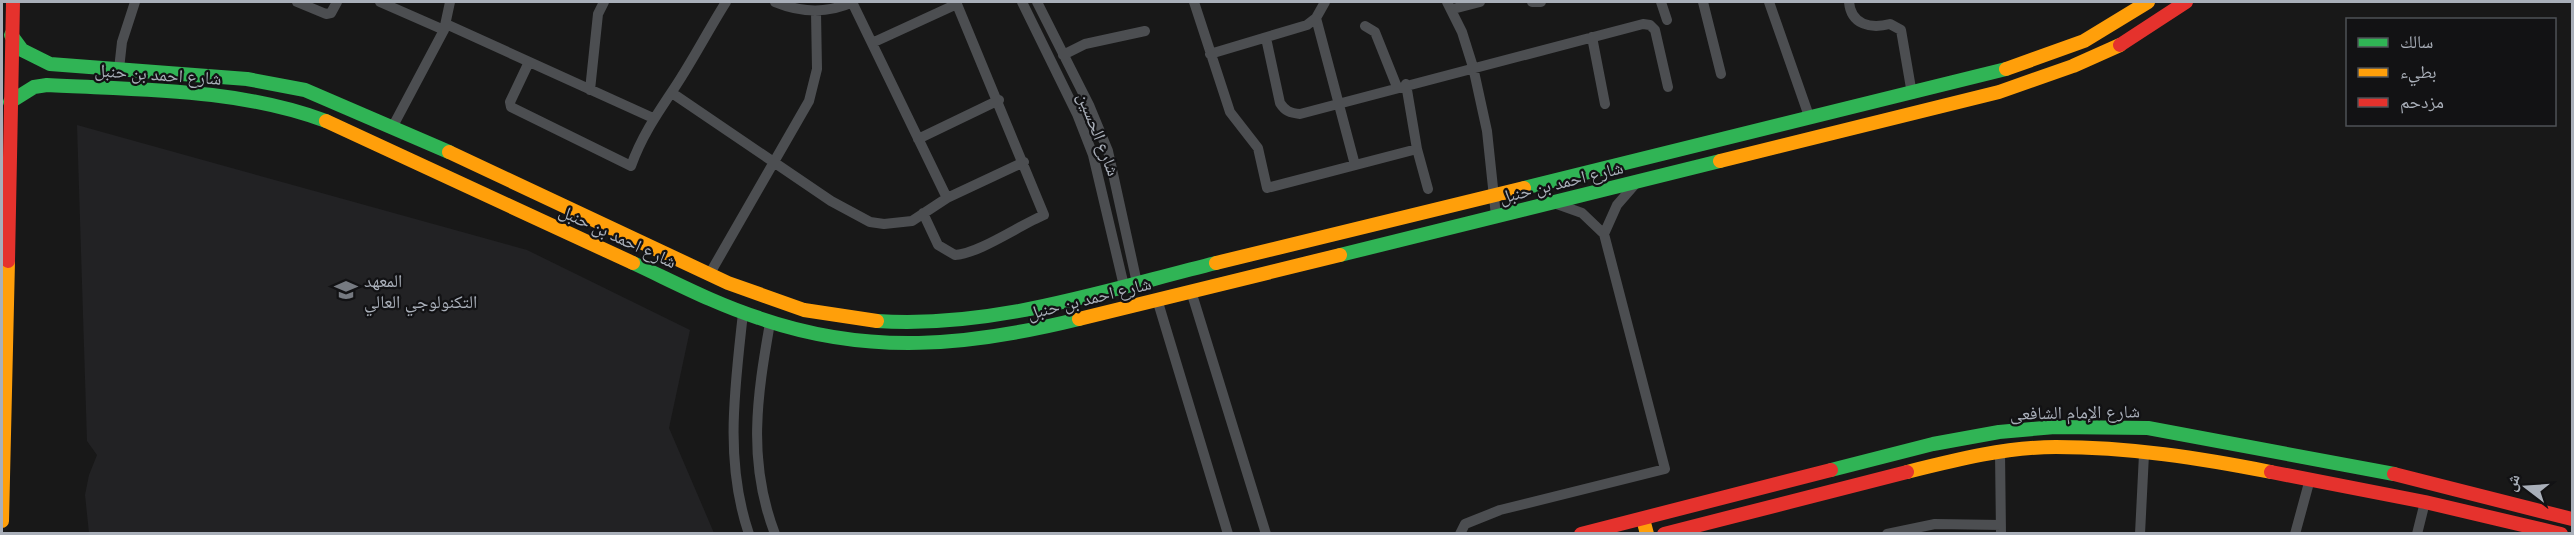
<svg xmlns="http://www.w3.org/2000/svg" width="2574" height="535" viewBox="0 0 2574 535" font-family="'Public Sans','Noto Naskh Arabic',sans-serif">
  <rect width="100%" height="100%" fill="#181818"/>
  <path fill="#222224" d="M77 125 527 250 690 330 669 428 714 533H89L85 495 89 475 97 455 87 441Z"/>
  <g fill="none" stroke-linecap="round" stroke-linejoin="round">
    <path stroke="#4c4e51" stroke-width="10" d="M297 2 326 14 331 13 337 2
      M380 2 444 30
      M775 2C802 13 827 14 853 2
      M852 2 947 198
      M1022 2 1077 114 1093 155 1124 286
      M1037 2 1089 105 1108 151 1137 283
      M1194 2 1230 112 1258 148 1267 188 1417 149
      M1447 2 1462 32 1473 67 1487 131 1496 216
      M1532 2H1541
      M1661 2 1667 20
      M1703 2 1721 74
      M1769 2 1810 119
      M1849 2C1851 25 1871 29 1890 24L1901 30 1912 94
      M1453 9 1480 2
      M1316 18 1355 165
      M446 24 653 118
      M1365 26 1375 32 1397 87
      M1592 37 1605 104
      M1266 38 1280 103C1285 111 1290 113 1300 114L1643 24 1650 25 1655 30 1668 87
      M872 43 957 4
      M1210 54 1307 25 1316 18 1325 2
      M1063 55 1085 44 1145 31
      M529 62 510 102 511 107 631 166C641 138 655 117 671 93 691 64 707 32 726 2
      M119 69 122 42 135 2
      M1406 84 1417 149 1428 189
      M590 90 598 14 604 2
      M672 93 831 201 870 222 884 224 912 221 947 198 1024 162
      M393 126 444 30 450 2
      M918 139 999 100
      M923 213 938 245 955 255C978 254 1020 225 1044 215L956 2
      M1604 234 1617 205 1637 182
      M709 275 809 101 817 69 816 12
      M1191 291 1266 534
      M1157 299 1228 534
      M743 313C735 387 724 461 749 534
      M770 323C757 397 747 461 775 534
      M2000 452 2001 534
      M1460 534 1465 524 1500 510 1665 469 1604 234 1582 213 1554 203
      M1887 534 1935 524 2001 525
      M2140 534 2144 454
      M2295 534 2310 479
      M2417 534 2425 502"/>
    <path stroke="#30b455" stroke-width="14" d="M11 35 22 50 50 64 247 79 305 90 449 152
      M10 102 34 87 47 85C139 90 238 88 326 121
      M1524 188 2006 69
      M1340 255 1720 161
      M633 263C674 282 715 304 759 318 869 356 969 346 1079 319
      M877 321C992 329 1106 290 1216 263
      M1831 470 1933 444 1999 432 2055 427 2148 428 2394 474"/>
    <path stroke="#ff9f0a" stroke-width="14" d="M2006 69 2084 41 2148 2
      M326 121 633 263
      M449 152 728 283 804 310 877 321
      M1720 161 1999 92 2073 66 2120 45
      M1216 263 1524 188
      M1079 319 1340 255
      M1907 472C1955 460 2006 447 2056 447 2129 447 2200 458 2271 472
      M1643 519 1647 534
      M2 521 8 261"/>
    <path stroke="#e5322d" stroke-width="14" d="M2120 45 2186 2
      M8 261 13 2
      M2271 472 2425 502 2561 534
      M2394 474 2572 519
      M1581 534 1831 470
      M1664 534 1907 472"/>
  </g>
  <defs>
    <g id="university-bare" transform="scale(1.8)"><path d="M0-5L7-2L0 1L-7-2ZM-4 1L0 2.5L4 1V4Q0 6-4 4Z" fill="#767a81" stroke="#121214" stroke-width="2.5" paint-order="stroke"/></g>
  </defs>
  <g fill-rule="evenodd">
    <use href="#university-bare" x="346" y="290"/>
  </g>
  <g text-anchor="middle" dominant-baseline="central" stroke-width="4.5" stroke-linejoin="round" paint-order="stroke">
    <g font-size="18" fill="#a9afb9" stroke="#121214">
      <text transform="translate(158 74) rotate(4)">شارع احمد بن حنبل</text>
      <text transform="translate(1099 134) rotate(69)">شارع الحسين</text>
      <text transform="translate(1561 182) rotate(-14)">شارع احمد بن حنبل</text>
      <text transform="translate(618 236) rotate(25)">شارع احمد بن حنبل</text>
      <text transform="translate(1089 298) rotate(-14)">شارع احمد بن حنبل</text>
      <text transform="translate(2075 412) rotate(-1)">شارع الإمام الشافعى</text>
    </g>
    <g font-size="18" fill="#a9afb9" stroke="#121214" text-anchor="start">
      <text x="364" y="280">المعهد<tspan x="364" dy="21">التكنولوجي العالي</tspan></text>
    </g>
  </g>
  <rect width="2574" height="535" fill="none" stroke="#a9afb9" stroke-width="6"/>
  <rect x="2346" y="18" width="210" height="108" fill="#121214" stroke="#4e5156" stroke-width="1.5"/>
  <rect x="2358" y="38" width="30" height="9" fill="#30b455" stroke="#4e5156" stroke-width="1.5"/>
  <text x="2400" y="48" font-size="18" fill="#a9afb9">سالك</text>
  <rect x="2358" y="68" width="30" height="9" fill="#ff9f0a" stroke="#4e5156" stroke-width="1.5"/>
  <text x="2400" y="78" font-size="18" fill="#a9afb9">بطيء</text>
  <rect x="2358" y="98" width="30" height="9" fill="#e5322d" stroke="#4e5156" stroke-width="1.5"/>
  <text x="2400" y="108" font-size="18" fill="#a9afb9">مزدحم</text>
  <g transform="translate(2526 487) rotate(287)" stroke="#121214" stroke-width="4.5" paint-order="stroke">
  <path d="M0-4.5L10 22L0 15L-10 22Z" fill="#a9afb9"/>
  <text y="-9" font-size="16" font-weight="bold" text-anchor="middle" fill="#a9afb9">ش</text>
  </g>
</svg>
